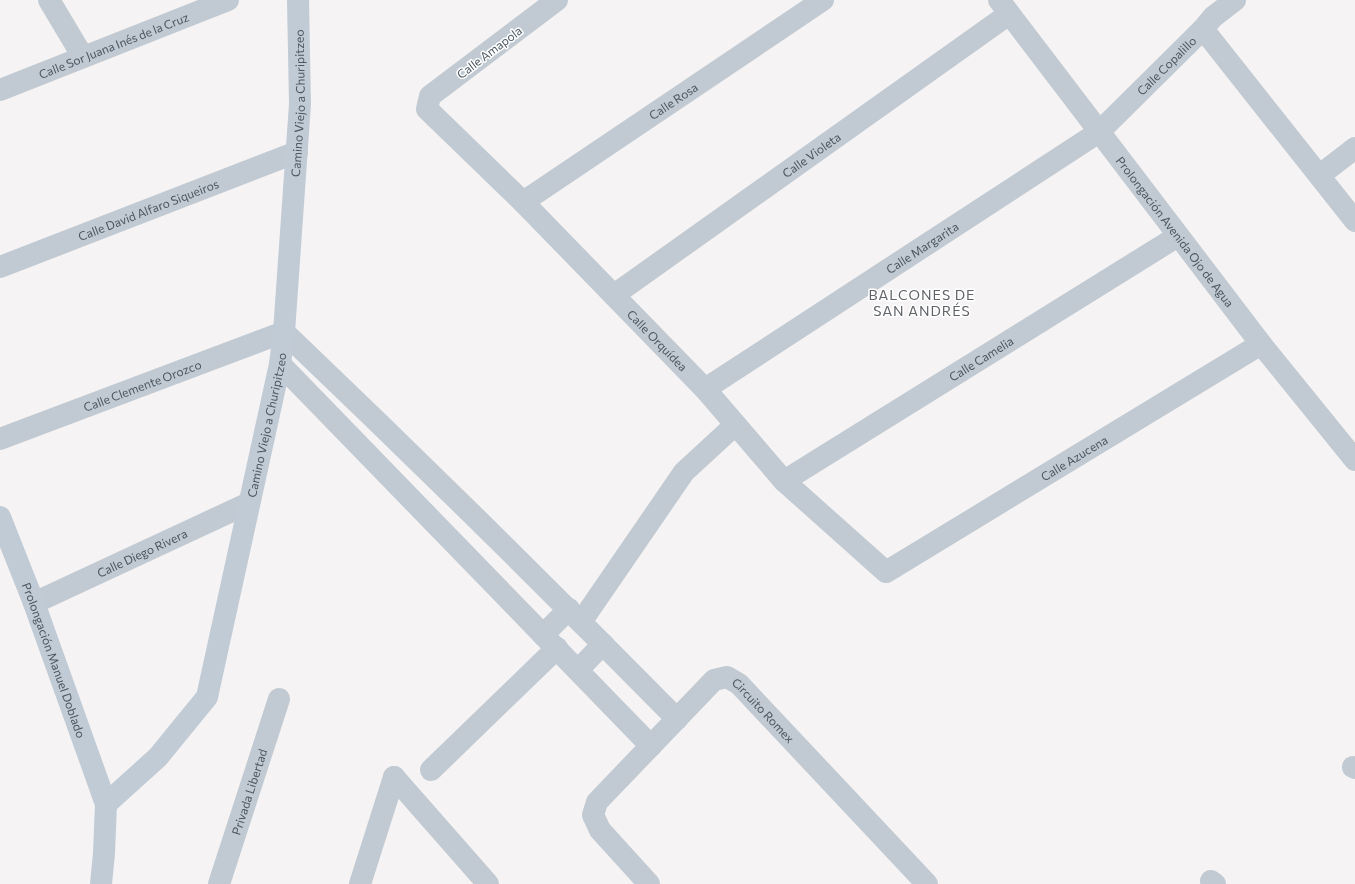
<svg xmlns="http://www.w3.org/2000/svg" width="1355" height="884" viewBox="0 0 1355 884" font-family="Commissioner,sans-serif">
  <rect width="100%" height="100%" fill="#f5f3f3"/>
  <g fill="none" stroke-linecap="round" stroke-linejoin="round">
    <g stroke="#c1cad2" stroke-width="22">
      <path d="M49 0 83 57"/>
      <path id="s1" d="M557 0 430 96 427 109 523 202 705 389 784 481 886 572 1261 344"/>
      <path id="s2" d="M999 0 1261 344 1355 460"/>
      <path d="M1203 29 1355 221"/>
      <path id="s3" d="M0 90 228 0"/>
      <path d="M1320 175 1355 148"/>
      <path id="s4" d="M523 202 823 0"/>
      <path id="s5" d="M0 267 297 152"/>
      <path id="s6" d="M614 295 1009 14"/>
      <path d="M280 364 651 746"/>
      <path id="s7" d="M705 389 1099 132 1203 29 1213 17 1235 0"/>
      <path id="s8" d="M0 439 284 332C417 459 548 588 677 719"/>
      <path id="s9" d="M784 481 1178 236"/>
      <path id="s10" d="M34 603 249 503"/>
      <path d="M581 622 684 472 735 425"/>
      <path d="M543 635 569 609"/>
      <path d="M578 670 603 644"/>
      <path d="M1353 767 1355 768"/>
      <path d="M431 770 557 648"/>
      <path d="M394 777 488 884"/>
      <path d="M1211 881 1215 884"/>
      <path id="s11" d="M219 884 279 699"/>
      <path d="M360 884 394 777"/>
      <path id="s12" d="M649 884 600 830 593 815 597 802 714 680 727 677 739 684 927 884"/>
    </g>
    <g stroke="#c1cbd6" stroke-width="22">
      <path id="s13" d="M0 517 34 603 106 804 104 853 101 884"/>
      <path id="s14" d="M106 804 158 757 207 697 280 364 284 332 300 104 298 0"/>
    </g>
  </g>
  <g text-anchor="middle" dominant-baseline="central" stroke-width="3" stroke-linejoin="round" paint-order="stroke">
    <g font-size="12" fill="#4a5661" stroke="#fff">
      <text stroke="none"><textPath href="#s3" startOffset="122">Calle Sor Juana Inés de la Cruz</textPath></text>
      <text transform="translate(489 52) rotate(-37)">Calle Amapola</text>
      <text stroke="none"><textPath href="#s7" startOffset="565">Calle Copalillo</textPath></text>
      <text stroke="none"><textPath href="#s4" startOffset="181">Calle Rosa</textPath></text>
      <text stroke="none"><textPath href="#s14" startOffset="750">Camino Viejo a Churipitzeo</textPath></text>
      <text stroke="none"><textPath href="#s6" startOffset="242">Calle Violeta</textPath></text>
      <text stroke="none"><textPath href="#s5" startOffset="159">Calle David Alfaro Siqueiros</textPath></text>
      <text stroke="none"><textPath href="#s2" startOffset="291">Prolongación Avenida Ojo de Agua</textPath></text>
      <text stroke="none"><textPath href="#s7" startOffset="259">Calle Margarita</textPath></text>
      <text stroke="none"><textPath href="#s1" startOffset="499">Calle Orquídea</textPath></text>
      <text stroke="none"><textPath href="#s9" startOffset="232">Calle Camelia</textPath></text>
      <text stroke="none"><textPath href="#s8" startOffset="152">Calle Clemente Orozco</textPath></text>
      <text stroke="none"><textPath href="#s14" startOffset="426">Camino Viejo a Churipitzeo</textPath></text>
      <text stroke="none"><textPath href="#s1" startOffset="1045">Calle Azucena</textPath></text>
      <text stroke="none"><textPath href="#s10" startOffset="119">Calle Diego Rivera</textPath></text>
      <text stroke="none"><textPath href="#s13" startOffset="153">Prolongación Manuel Doblado</textPath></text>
      <text stroke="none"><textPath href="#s12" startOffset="335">Circuito Romex</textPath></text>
      <text stroke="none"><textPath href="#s11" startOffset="97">Privada Libertad</textPath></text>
    </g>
    <g font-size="14" letter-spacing="1" fill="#5f6368" stroke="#fff">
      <text x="922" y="294">BALCONES DE<tspan x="922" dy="16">SAN ANDRÉS</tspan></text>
    </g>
  </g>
</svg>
